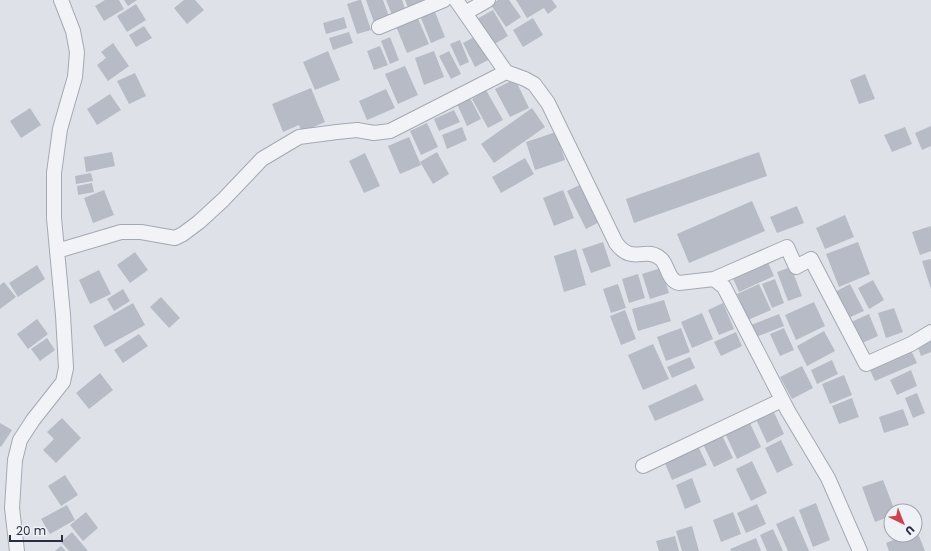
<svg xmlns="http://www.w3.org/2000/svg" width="931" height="551" viewBox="0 0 931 551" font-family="Poppins,sans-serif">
  <rect width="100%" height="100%" fill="#dee2e8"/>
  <path fill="#b6bbc5" d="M105 0H119L124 9 104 21 95 6Z
    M124 0H137L128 6Z
    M184 0H195L204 10 187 24 174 8Z
    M359 0H361L371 30 357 34 347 4Z
    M366 0H383L390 19 375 25Z
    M386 0H402L405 9 392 15Z
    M405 0H422L423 4 409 10Z
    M498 0H509L521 17 506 27 491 5Z
    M516 0H552L557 7 548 14 544 8 527 18Z
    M136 4 146 20 127 32 117 16Z
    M433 7 445 37 431 43 419 13Z
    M493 10 508 36 493 45 477 19Z
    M416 14 429 44 407 53 395 24Z
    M344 17 347 28 326 34 323 23Z
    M533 18 543 35 523 47 513 30Z
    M144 26 152 38 136 47 129 35Z
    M349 32 353 43 333 50 329 38Z
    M478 35 490 59 475 67 463 43Z
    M390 37 399 60 390 64 381 41Z
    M460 40 469 62 460 66 450 44Z
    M113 43 129 66 108 81 97 65 106 58 101 52Z
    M380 46 388 65 374 70 367 51Z
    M328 51 340 80 315 90 303 62Z
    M434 51 444 77 424 85 415 58Z
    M449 51 461 74 451 79 439 56Z
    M405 66 418 95 398 104 385 74Z
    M135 73 146 96 129 104 117 81Z
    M865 74 875 99 859 104 850 80Z
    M515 79 529 108 510 117 495 89Z
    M311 88 325 122 302 132 299 125 283 132 272 104Z
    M386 89 395 108 367 120 359 101Z
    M486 90 503 120 488 128 472 99Z
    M110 94 121 110 97 125 87 109Z
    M470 98 481 119 467 126 457 104Z
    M30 108 41 125 21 138 10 121Z
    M532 108 545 127 494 163 481 144Z
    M454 110 460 122 439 131 434 119Z
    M427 123 438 147 421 155 410 131Z
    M931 126V146L922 150 915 133Z
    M462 127 467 140 447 149 442 135Z
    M905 127 912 144 892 152 884 135Z
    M556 132 565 160 535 170 526 142Z
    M409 137 421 165 400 174 388 146Z
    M112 152 115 166 86 172 84 157Z
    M437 152 449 174 433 184 420 162Z
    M759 152 767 176 634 223 626 199Z
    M365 153 380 186 364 193 349 161Z
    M525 158 534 174 501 193 492 177Z
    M91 173 93 181 76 184 75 176Z
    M92 183 94 192 78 195 77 186Z
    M584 183 603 220 586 229 567 191Z
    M104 190 114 215 93 223 84 198Z
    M563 190 574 218 554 226 543 198Z
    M752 201 765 231 689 263 677 234Z
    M797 206 804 223 777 233 770 217Z
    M845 215 854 237 825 249 816 228Z
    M931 226V251L920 255 912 232Z
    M603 242 611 266 591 273 582 249Z
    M858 242 870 274 839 287 826 254Z
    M576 249 586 285 564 292 554 256Z
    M135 252 148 270 130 283 117 265Z
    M766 258 774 276 739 292 731 274Z
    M931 259V289L922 261Z
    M37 265 45 279 18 297 9 283Z
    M791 267 802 296 788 301 777 272Z
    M661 268 669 293 650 299 642 274Z
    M99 270 111 294 90 304 79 280Z
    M638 274 645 298 629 303 622 279Z
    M775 279 784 303 772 308 762 284Z
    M873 280 884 300 869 309 858 288Z
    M4 282 16 297 0 309V285Z
    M618 284 626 308 611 313 603 289Z
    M759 284 771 310 748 320 737 294Z
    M850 284 864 311 846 319 833 293Z
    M123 289 130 301 114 311 107 299Z
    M161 297 180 318 169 328 150 307Z
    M664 300 671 321 638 331 632 309Z
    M814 302 825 326 796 340 785 315Z
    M133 303 145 325 105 347 93 326Z
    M723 303 734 329 719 335 708 310Z
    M894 308 903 332 886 338 878 313Z
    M625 310 636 339 621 345 610 316Z
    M702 313 713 339 692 348 681 322Z
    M779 314 784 326 756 337 751 325Z
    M869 314 878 336 860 344 851 322Z
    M37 319 48 334 28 349 17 334Z
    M681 328 690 352 666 361 657 337Z
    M784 328 794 350 780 356 770 334Z
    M824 331 835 351 807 366 797 346Z
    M736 332 742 346 721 356 714 342Z
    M139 334 148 346 123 363 114 350Z
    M931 336V352L921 356 916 342Z
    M47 338 55 350 40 361 31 349Z
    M653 344 669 379 643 390 628 355Z
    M910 348 917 363 875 381 868 366Z
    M690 357 695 368 672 378 667 367Z
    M832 360 838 374 817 384 811 370Z
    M802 366 813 388 792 399 780 377Z
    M911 370 917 386 897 395 890 380Z
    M100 373 113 390 89 409 76 393Z
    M844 375 852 395 830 404 822 384Z
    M696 384 704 400 655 421 648 406Z
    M917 393 925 413 913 418 905 398Z
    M852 398 859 417 839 424 832 406Z
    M772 408 784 434 767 443 755 417Z
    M903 409 909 425 884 433 879 417Z
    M62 418 81 438 56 463 43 450 54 439 47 432Z
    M749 421 761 447 737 459 725 433Z
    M0 423 12 430 1 447 0 446Z
    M721 433 733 458 714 467 702 442Z
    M781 440 793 465 777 473 765 448Z
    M698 446 707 465 672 480 664 461Z
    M752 461 767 493 751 501 736 469Z
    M65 475 78 495 61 506 48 486Z
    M692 478 701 502 685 509 676 485Z
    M883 480 895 511H891V516L875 522 862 487Z
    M816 503 830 540 813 547 799 510Z
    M757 504 766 524 746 533 737 513Z
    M67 505 75 520 50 534 41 519Z
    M86 512 98 528 83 541 70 525Z
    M733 512 741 534 721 542 713 520Z
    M794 516 809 551H788L776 524Z
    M692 526 699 551H682L676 531Z
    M773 529 783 551H767L760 535Z
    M915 531H917L925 551H889L886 543 906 535H915Z
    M72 532 88 551H69L61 542Z
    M675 536 679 551H659L656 541Z
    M756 538 761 551H731L730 549Z
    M61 546 66 551H55Z"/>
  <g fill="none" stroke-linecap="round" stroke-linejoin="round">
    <g stroke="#a3a9b2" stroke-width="16">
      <path id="street" d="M456 0 506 72 525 79 534 84 548 103 616 243C633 266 645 245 661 259 668 265 668 281 679 283L714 279 724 287 788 411 828 478 860 551
        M465 13 488 0
        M379 27 444 0
        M57 251 121 232H141L175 238 183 234 199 222 223 200 262 159 299 137 337 132 357 130 374 133 390 131 506 72
        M714 279 787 247 796 267 811 259 866 364 911 344 931 332
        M643 466 782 400
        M17 551 12 508 15 460 20 440 33 420 63 382 66 368 63 315 54 218V173L60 129 75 77 77 52 73 31 61 0"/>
    </g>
    <use href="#street" stroke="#f1f3f7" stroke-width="14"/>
  </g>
  <g transform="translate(903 523) rotate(137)"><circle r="19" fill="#eef1f6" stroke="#9ea3ad"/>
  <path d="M0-3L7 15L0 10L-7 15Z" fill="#d23f4d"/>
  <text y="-6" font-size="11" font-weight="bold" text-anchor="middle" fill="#272f40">U</text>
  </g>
  <path d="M10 535v6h52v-6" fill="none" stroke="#272f40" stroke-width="2"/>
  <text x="16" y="535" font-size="12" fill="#272f40" stroke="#eef1f6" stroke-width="3" paint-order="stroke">20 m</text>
</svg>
